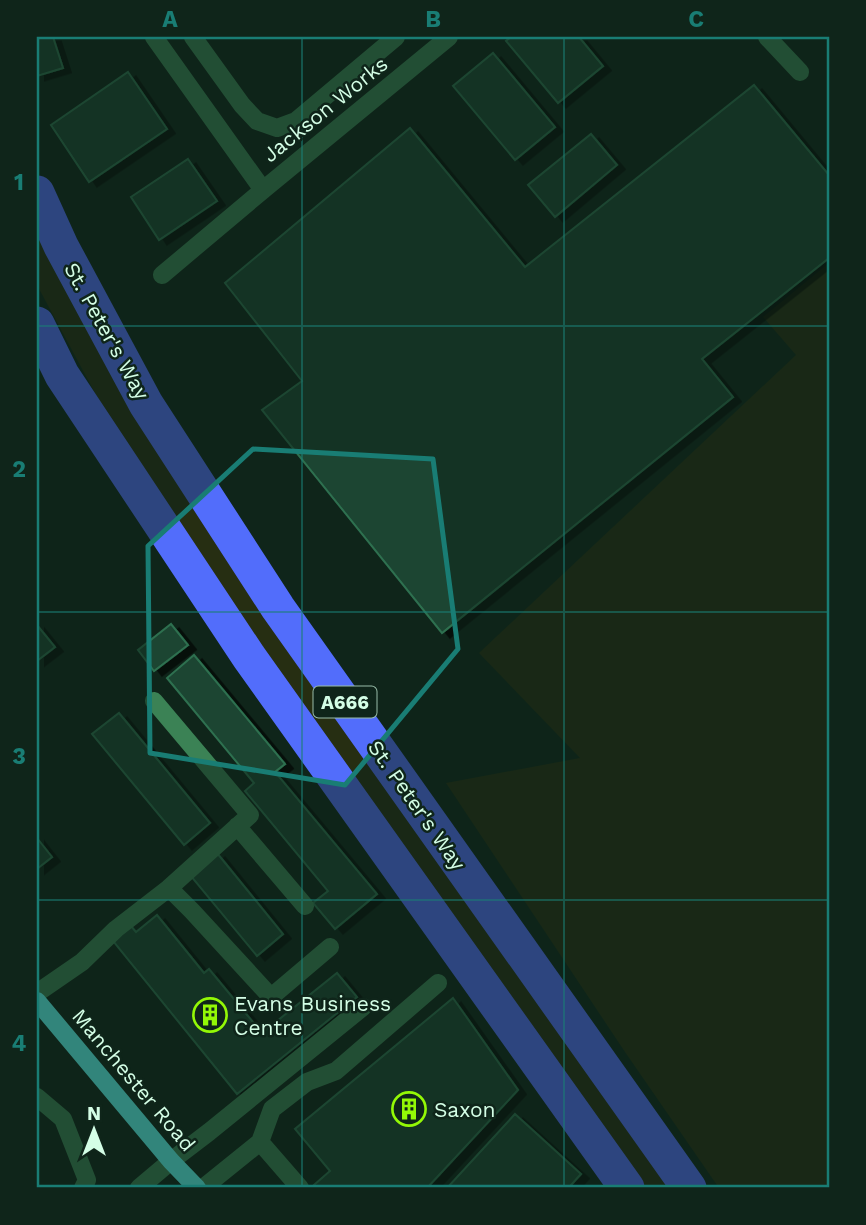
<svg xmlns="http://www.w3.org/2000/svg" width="866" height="1225" viewBox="0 0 866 1225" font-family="'Work Sans',sans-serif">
  <defs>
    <filter id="shadow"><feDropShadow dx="8" dy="4.5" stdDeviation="0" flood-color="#0009"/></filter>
  </defs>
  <rect width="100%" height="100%" fill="#0f251a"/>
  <path fill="#262e12" d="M37 226 674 1188H640L251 631 102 406 37 285Z
    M829 263V1188H719L625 1052 446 783 580 758 479 653 796 355 763 317Z"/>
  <path fill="#1c4531" stroke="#2e7050" stroke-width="2" filter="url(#shadow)" d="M37 37H53L63 68 37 76Z
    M511 37H579L603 66 558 103 506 41Z
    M493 53 555 127 515 160 453 86Z
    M128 72 167 129 89 182 51 125Z
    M754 85 829 175V258L702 359 733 397 442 633 262 410 302 381 225 283 410 128 525 267Z
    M591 134 617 165 555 217 528 185Z
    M188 159 217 201 159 240 131 197Z
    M171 624 188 645 154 671 138 650Z
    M37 625 55 647 37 661Z
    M194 655 285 764 275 772 377 894 335 929 313 903 328 891 245 791 254 783 167 678Z
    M119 713 210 823 184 845 92 734Z
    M37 838 52 857 37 869Z
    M217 853 283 934 257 956 190 875Z
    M157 915 204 973 209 969 262 1033 337 973 357 997 237 1094 113 941 131 926 136 932Z
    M453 998 518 1090 427 1188H316L314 1185 330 1171 295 1129Z
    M515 1114 581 1174 571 1185 574 1188H447Z"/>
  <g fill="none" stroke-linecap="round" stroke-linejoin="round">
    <path stroke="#3b8255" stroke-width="18" d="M154 37 263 190 449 37
      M193 37 242 105 257 121 277 128 296 121 396 37
      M767 37 800 72
      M162 275 263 190
      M154 701 250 815 169 888
      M237 826 305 906
      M37 993 82 962 116 929 169 888 192 911 271 997 330 947
      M37 1097 63 1119 87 1180 83 1188
      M260 1142 272 1109 307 1082 336 1071 438 983
      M139 1188 171 1161 209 1132 363 1007
      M203 1188 260 1142 300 1188"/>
    <path stroke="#5efbf2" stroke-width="18" d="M37 1001 171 1161 197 1188"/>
    <path stroke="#526dfb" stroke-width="35" d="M37 193 61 246 146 404 278 608 689 1188
      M37 324 62 375 249 657 627 1188"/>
  </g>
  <path d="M0 0H866V1225H0ZM253 449 433 459 458 649 345 785 150 753 148 546Z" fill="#0f251a" fill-opacity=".55" fill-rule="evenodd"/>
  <path fill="none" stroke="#197d74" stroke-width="5" stroke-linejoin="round" d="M253 449 433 459 458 649 345 785 150 753 148 546Z"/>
  <path fill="none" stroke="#197d74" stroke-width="2" stroke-opacity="0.55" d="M302 37V1188M564 37V1188M37 326H829M37 612H829M37 900H829"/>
  <defs>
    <g id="building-ring" transform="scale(1.75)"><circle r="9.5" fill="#0f251a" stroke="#93f806" stroke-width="1.5"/><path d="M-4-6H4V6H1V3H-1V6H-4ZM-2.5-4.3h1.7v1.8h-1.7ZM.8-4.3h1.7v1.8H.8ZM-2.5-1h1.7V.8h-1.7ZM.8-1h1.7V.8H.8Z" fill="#93f806"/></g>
  </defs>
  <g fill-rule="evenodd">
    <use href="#building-ring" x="210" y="1015"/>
    <use href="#building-ring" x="409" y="1109"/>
  </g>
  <g text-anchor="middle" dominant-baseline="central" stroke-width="5" stroke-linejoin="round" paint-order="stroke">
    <rect fill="#0f251a" stroke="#99bda9" stroke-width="2" x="313.5" y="686.5" width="63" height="31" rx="5"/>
    <g font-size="19" font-weight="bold" fill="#d4fee6">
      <text x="345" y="702">A666</text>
    </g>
    <g font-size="21" fill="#d4fee6" stroke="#0f251a">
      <text transform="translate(325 109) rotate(-39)">Jackson Works</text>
      <text transform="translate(107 331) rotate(61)">St. Peter's Way</text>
      <text transform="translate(417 805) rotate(55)">St. Peter's Way</text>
      <text transform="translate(134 1080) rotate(50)">Manchester Road</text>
    </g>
    <g font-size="21" fill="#d4fee6" stroke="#0f251a" text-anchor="start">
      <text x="234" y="1003">Evans Business<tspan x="234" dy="24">Centre</tspan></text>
      <text x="434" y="1109">Saxon</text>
    </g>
  </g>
  <rect width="866" height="1225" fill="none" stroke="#0f251a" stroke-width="77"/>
  <g transform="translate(94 1130)" stroke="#0f251a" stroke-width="5" paint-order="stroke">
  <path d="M0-5L12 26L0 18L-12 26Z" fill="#d4fee6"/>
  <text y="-10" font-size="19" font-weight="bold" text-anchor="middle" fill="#d4fee6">N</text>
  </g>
  <rect x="38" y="38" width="790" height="1148" fill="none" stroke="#197d74" stroke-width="2.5"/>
  <g font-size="23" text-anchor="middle" font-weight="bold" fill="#197d74">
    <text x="170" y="27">A</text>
    <text x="433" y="27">B</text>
    <text x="696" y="27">C</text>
    <text x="19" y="190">1</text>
    <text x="19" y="477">2</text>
    <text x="19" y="764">3</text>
    <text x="19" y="1051">4</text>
  </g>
</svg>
